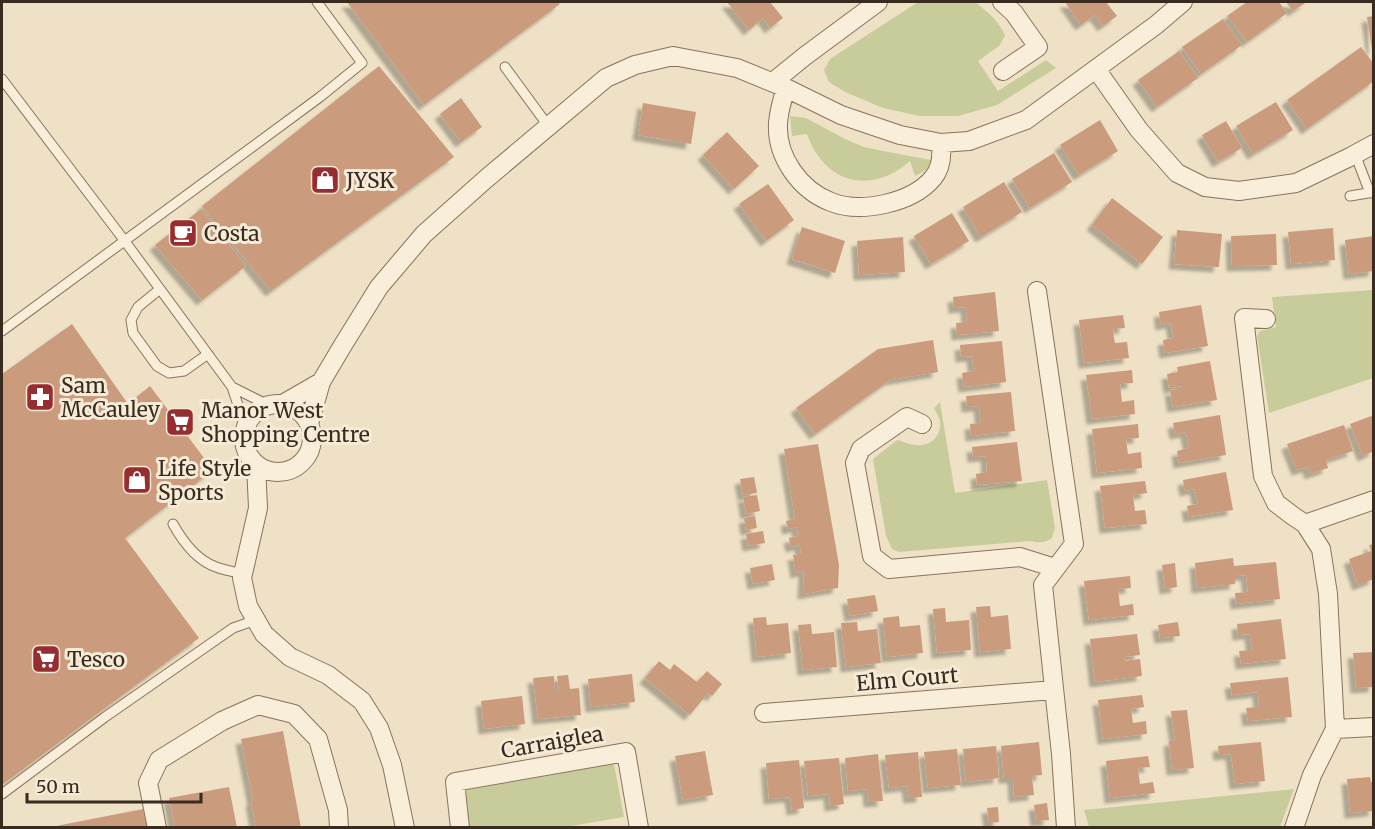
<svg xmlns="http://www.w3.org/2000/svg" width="1375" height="829" viewBox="0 0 1375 829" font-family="Merriweather,serif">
  <defs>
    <filter id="shadow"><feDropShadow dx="-5.5" dy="5.5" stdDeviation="1.5" flood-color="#0004"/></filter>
  </defs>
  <rect width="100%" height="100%" fill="#eee1c6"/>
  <path fill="#c8cc9a" d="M918 2H975C986 11 1000 21 1005 36L999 46 978 61 998 91 1046 60 1056 68 997 105 958 116H920L883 108 845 92 829 82 824 70 830 59Z
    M790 116 806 118 845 139 864 147 883 151 931 160 928 169 915 176 910 161C870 196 824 183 807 134L792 136Z
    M1373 290V378L1269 413 1257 336 1260 331 1276 327 1272 297Z
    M940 402 955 493 1047 480 1055 528 1052 538C1045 543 1039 543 1030 541L899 552 892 549 886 536 873 459 897 440C903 441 909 445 916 445 930 447 942 436 940 421 939 417 936 412 934 408Z
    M614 764 624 817 565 827H469L462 791Z
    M1294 789 1280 827H1089L1084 810Z"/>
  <path fill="#cb9b7d" filter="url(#shadow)" d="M347 2H557L560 4 424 105Z
    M727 2H770L783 18 770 28 763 18 749 30Z
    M1065 2H1106L1117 16 1103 26 1095 15 1081 25Z
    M1247 2H1279L1287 13 1247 42 1227 16Z
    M1286 2H1307L1293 11Z
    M1374 16V49L1372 50 1367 17Z
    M1223 19 1242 45 1201 74 1182 47Z
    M1361 47 1374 64V81L1307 129 1287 100Z
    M1179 51 1198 78 1157 107 1138 80Z
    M379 66 454 157 271 291 202 206Z
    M461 98 482 127 461 142 440 114Z
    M1276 102 1293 130 1253 154 1236 126Z
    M643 103 696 112 691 144 638 135Z
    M1100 120 1118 151 1079 175 1060 145Z
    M1226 121 1242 148 1218 162 1202 135Z
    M727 132 759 166 734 189 703 155Z
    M1054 153 1072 182 1030 208 1012 179Z
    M1004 182 1022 212 981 237 963 207Z
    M768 184 794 220 766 241 739 204Z
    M1112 198 1163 237 1142 264 1092 225Z
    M201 209 246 266 202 300 155 245Z
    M952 213 969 241 931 264 914 236Z
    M802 227 845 241 835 273 792 259Z
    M1333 228 1335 260 1291 264 1288 232Z
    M1177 230 1222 234 1219 267 1174 264Z
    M1276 234 1277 265 1232 266 1231 236Z
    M1374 236V271L1349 274 1345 240Z
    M903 237 905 272 859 275 857 241Z
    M995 292 999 331 957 335 956 323 967 322 966 307 954 308 953 297Z
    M1201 305 1208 346 1165 353 1163 340 1174 338 1171 323 1161 325 1159 312Z
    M1123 315 1125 328 1113 329 1114 338 1115 343 1127 342 1129 358 1084 363 1079 320Z
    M72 324 128 404 150 386 213 470 125 538 199 638 2 785V374Z
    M933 340 938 372 890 380 815 434 796 408 878 349Z
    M1002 341 1006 382 964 387 962 373 974 371 972 356 961 357 960 345Z
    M1210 361 1217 400 1173 407 1170 390 1181 389V386L1169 388 1167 374 1178 372 1177 367Z
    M1132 370 1133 383 1120 384 1122 402 1134 400 1135 414 1092 419 1086 375Z
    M1011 392 1015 431 971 436 970 424 981 423 979 406 967 407 966 396Z
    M1220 415 1226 455 1179 463 1177 451 1189 448 1186 432 1175 434 1173 423Z
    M1374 415V451L1363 456 1350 424Z
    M1138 424 1139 438 1126 439 1127 447 1128 454 1141 452 1142 468 1097 473 1092 429Z
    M1344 425 1353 451 1326 460 1328 468 1310 474 1308 467 1297 470 1287 444Z
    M1017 442 1022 481 977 485 976 474 987 472 986 456 973 457 972 447Z
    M818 444 839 565 838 588 803 594 804 571 796 573 793 555 801 554 800 545 791 547 789 538 798 536 797 527 788 529 786 521 795 519 784 449Z
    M1226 472 1233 510 1189 517 1187 506 1198 504 1195 489 1185 491 1183 480Z
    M754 477 757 493 743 495 740 479Z
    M1145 481 1147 493 1133 495 1135 511 1145 510 1147 524 1105 528 1100 486Z
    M757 495 760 511 746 514 743 497Z
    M755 516 757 528 746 530 744 518Z
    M763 531 765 543 748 546 746 534Z
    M1374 544V579L1358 585 1349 559 1371 551 1369 545Z
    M1233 558 1234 566 1276 562 1280 599 1236 604 1235 593 1248 592 1246 575 1235 576V584L1197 588 1195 563Z
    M1175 563 1177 587 1165 589 1162 565Z
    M772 564 775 580 753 584 750 568Z
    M1130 576 1131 588 1118 589 1119 597 1120 606 1133 604 1134 615 1089 620 1084 581Z
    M875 595 878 611 850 616 847 599Z
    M990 606 991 617 1008 615 1011 649 980 652 976 607Z
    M945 608 946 622 969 620 971 650 937 653 933 609Z
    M899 616 900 627 920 625 923 653 887 657 883 618Z
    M766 617 767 625 788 623 791 653 757 657 753 618Z
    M1281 619 1286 659 1241 664 1239 651 1252 650 1251 643 1250 634 1238 635 1237 624Z
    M857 622 858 631 877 629 881 663 846 667 841 623Z
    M1178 622 1180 636 1160 638 1158 625Z
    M811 624 812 634 834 632 837 667 803 670 798 625Z
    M1137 634 1140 655 1124 657 1125 661 1140 659 1142 676 1095 682 1090 639Z
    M1374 652V687L1356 688 1353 653Z
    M659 661 670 670 674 664 697 682 707 671 722 684 712 696 708 693 690 715 645 678Z
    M632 674 635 702 591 707 588 679Z
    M568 675 570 689 579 688 581 715 538 719 533 678 554 676 555 691H557L559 690 557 676Z
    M1288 677 1292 717 1248 721 1246 708 1259 707 1258 692 1232 695 1230 683Z
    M1142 695 1144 707 1131 709 1133 723 1146 721 1147 734 1103 739 1098 700Z
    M522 696 525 724 484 729 481 701Z
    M1187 710 1194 768 1172 770 1169 741 1175 740 1171 711Z
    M283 731 301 828H256L251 801 253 800 241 739Z
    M1039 742 1042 775 1032 776 1034 795 1014 797 1013 778H1004L1001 746Z
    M1261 742 1265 781 1235 784 1231 754 1219 755 1218 746Z
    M996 746 999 778 966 782 963 749Z
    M957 749 961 785 928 788 924 752Z
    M705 751 713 795 683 800 675 756Z
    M918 752 922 797 909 798 907 786 889 788 885 755Z
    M878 754 883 801 869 802 868 789 848 791 845 758Z
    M1148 756 1150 767 1138 768 1140 784 1153 782 1155 793 1110 798 1106 761Z
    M839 758 844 804 830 806 829 794 808 796 804 761Z
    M799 760 804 808 792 810 790 797 769 799 766 763Z
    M1370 777 1371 782H1374V811L1350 813 1347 779Z
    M229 787 237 828H175L169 798Z
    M1047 803 1049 820 1036 821 1034 805Z
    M998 807 999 822 989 823 987 808Z
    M143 809 147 828H56V826Z"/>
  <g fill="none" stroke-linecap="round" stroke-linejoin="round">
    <g stroke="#89725c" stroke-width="11">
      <path id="lane" d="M505 67 549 127
        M2 79 124 240 232 387 246 429
        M1355 154 1370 193
        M1350 196 1374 192
        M160 289 138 307 131 320 133 333 157 366 169 373 184 371 208 354
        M2 331 320 97 362 63 317 2
        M232 387 270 406
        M173 524C183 542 196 560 216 567 224 570 234 572 243 574
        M2 794 105 717 233 628 256 620"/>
    </g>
    <g stroke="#89725c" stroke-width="20">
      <path id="street" d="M1002 2 1014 13 1038 47 1003 71
        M1096 69 1139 130 1177 173 1205 187 1239 191 1296 183 1352 156 1374 144
        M773 82 805 56 878 2
        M786 88C782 100 779 111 778 123 776 157 800 190 831 202 861 214 912 203 933 178 941 169 942 154 941 143
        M1037 291 1074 544 1043 585 1061 754 1066 828
        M1266 319 1244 318 1263 476 1276 503 1293 516 1305 524 1321 549 1328 594 1335 729 1312 775 1294 828
        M244 438a34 34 0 1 1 68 0a34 34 0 1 1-68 0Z
        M281 405 321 382
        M309 424 321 382 343 345 379 287 424 234 487 178 606 78 635 65 673 56 737 68 786 88 841 115 900 135 941 143 969 141 1026 120 1156 25 1183 2
        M922 424 907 417 861 449 855 463 872 556 889 569 1020 557 1055 568
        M256 464 258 508 242 578 248 606 264 634 290 657 328 675 362 701 379 728 392 765 405 828
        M1305 524 1374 500
        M764 713 1054 690
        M1335 729 1374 727
        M157 828 148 783 159 760 222 721 258 705 294 714 318 739 338 810 339 828
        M460 828 455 782 626 752 639 828"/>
    </g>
    <use href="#lane" stroke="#f8eed9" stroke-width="9"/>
    <use href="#street" stroke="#f8eed9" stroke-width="18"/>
  </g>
  <defs>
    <g id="shop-square" transform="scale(1.5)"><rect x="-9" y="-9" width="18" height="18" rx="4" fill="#972d31" stroke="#f5ebd6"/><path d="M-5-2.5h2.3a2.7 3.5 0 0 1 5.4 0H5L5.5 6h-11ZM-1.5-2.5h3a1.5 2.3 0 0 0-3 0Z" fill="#fff"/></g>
    <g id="cafe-square" transform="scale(1.5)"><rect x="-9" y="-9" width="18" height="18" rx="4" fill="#972d31" stroke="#f5ebd6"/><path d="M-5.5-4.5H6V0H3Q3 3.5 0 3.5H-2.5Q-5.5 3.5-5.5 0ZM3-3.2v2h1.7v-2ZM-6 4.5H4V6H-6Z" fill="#fff"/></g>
    <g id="pharmacy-square" transform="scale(1.5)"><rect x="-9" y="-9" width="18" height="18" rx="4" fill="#972d31" stroke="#f5ebd6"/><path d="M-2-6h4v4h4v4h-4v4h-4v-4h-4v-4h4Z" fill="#fff"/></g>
    <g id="supermarket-square" transform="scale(1.5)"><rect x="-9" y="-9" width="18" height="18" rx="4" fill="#972d31" stroke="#f5ebd6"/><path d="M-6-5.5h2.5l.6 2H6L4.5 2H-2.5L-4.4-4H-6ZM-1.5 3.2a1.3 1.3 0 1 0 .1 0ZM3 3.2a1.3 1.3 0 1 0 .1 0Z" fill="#fff"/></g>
  </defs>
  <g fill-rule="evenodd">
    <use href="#shop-square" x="325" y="180"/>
    <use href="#cafe-square" x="183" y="233"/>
    <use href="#pharmacy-square" x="40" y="397"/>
    <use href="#supermarket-square" x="180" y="422"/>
    <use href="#shop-square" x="137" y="480"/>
    <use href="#supermarket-square" x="46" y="659"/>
  </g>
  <g text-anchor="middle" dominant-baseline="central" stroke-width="6" stroke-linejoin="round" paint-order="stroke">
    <g font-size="21" fill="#392b1f" stroke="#f5ebd6" text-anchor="start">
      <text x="346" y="180">JYSK</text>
      <text x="204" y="233">Costa</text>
      <text x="61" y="385">Sam<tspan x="61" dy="24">McCauley</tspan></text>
      <text x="201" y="410">Manor West<tspan x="201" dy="24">Shopping Centre</tspan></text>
      <text x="158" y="468">Life Style<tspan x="158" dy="24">Sports</tspan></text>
      <text x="67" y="659">Tesco</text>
    </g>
    <g font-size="21" fill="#392b1f" stroke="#f5ebd6">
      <text transform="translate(907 679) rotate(-5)">Elm Court</text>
      <text transform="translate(552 742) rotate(-10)">Carraiglea</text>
    </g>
  </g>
  <rect width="1375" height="829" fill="none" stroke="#392b1f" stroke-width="6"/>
  <path d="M27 793v9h174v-9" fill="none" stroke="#392b1f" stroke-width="3"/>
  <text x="36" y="793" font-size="18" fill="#392b1f" stroke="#f5ebd6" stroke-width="4.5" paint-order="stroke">50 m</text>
</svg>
